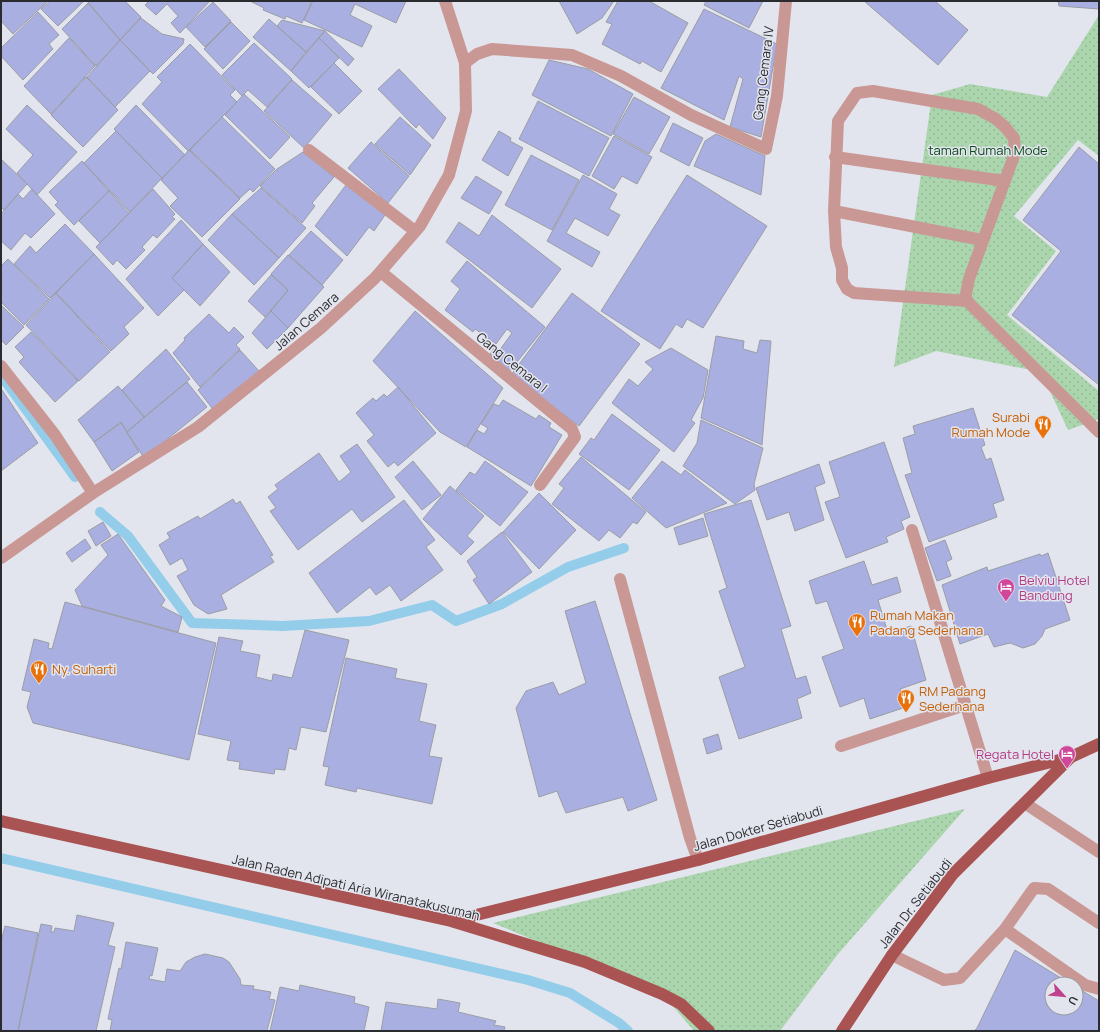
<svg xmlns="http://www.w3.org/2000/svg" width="1100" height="1032" viewBox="0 0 1100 1032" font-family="Manrope,sans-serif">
  <defs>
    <pattern id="green-dots" width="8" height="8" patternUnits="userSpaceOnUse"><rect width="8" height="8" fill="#abd5ad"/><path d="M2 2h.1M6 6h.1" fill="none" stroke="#93b795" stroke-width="1.8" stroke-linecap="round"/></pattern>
  </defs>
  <rect width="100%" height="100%" fill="#e3e5ee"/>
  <path fill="url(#green-dots)" d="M1099 15V156L1078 140 1014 216 1056 251 1007 315 1099 391V419L1068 430 1041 372 936 351 894 367 932 95 970 84 1047 97Z
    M965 809 838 954 780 1031H694L665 997 630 980 493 923Z"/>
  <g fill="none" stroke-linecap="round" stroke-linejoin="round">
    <path stroke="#93cde9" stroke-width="10" d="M1 375 75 477
      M100 512 128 536 192 623 283 626 369 621 432 605 456 621 502 604 568 567 624 548
      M1 858 528 980 570 993 619 1023 628 1031"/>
  </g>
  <path fill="#a9afe1" stroke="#9b9da5" d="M1 1H48L13 34 1 21Z
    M50 1H84L58 26 41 9Z
    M87 1H125L141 17 120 40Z
    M149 1H210L180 33 171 23 178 16 167 4 156 15 145 5Z
    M250 1H312L302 23 286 16 285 19 263 10 264 8Z
    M313 1H406L396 23 355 4 350 15 372 26 362 47 304 20Z
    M559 1H614L602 18 577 34Z
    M618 1H649L688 23 661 72 642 61 640 64 602 44 612 24 606 22Z
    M706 1H763L749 28 704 5Z
    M864 1H935L968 30 938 65Z
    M1058 1H1099V9L1059 6Z
    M213 2 231 21 205 47 186 27Z
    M88 3 120 40 96 66 62 29Z
    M704 9 777 44 761 137 730 127 743 79 739 76 724 120 661 88Z
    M38 12 59 35 49 44 53 49 23 80 1 56V48Z
    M141 18 162 34 184 39 183 44 153 74 120 40Z
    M269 19 306 52 291 71 253 37Z
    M282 20 325 31 306 52 277 26Z
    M231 22 250 41 223 69 204 49Z
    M325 31 354 59 348 66 319 38Z
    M69 38 95 66 51 114 24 86Z
    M319 38 339 58 309 88 291 71Z
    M120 40 150 71 115 107 87 77Z
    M254 43 292 79 267 107 248 90 242 96 222 75Z
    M190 44 235 90 230 95 237 102 188 151 142 104 162 82 157 77Z
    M549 60 588 69 633 94 611 136 532 95Z
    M334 63 362 91 339 114 311 87Z
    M399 69 446 118 433 139 419 124 416 128 378 89Z
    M86 77 118 110 83 147 51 115Z
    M292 80 332 115 304 148 264 111Z
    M244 94 290 137 270 159 225 115Z
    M634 97 670 117 649 154 613 134Z
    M538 101 609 138 589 176 519 139Z
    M27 105 77 152 37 195 17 173 33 155 6 129Z
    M136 105 185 155 162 178 114 129Z
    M222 117 275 169 253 192 250 189 240 198 190 150Z
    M400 117 431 145 410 175 375 144Z
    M673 123 703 138 689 166 660 151Z
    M116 131 162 178 130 212 84 163Z
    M499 131 511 138 510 141 523 148 508 176 482 160Z
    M716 134 765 156 761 195 694 166 705 141Z
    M614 136 652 157 637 184 622 176 614 189 592 176Z
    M371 142 409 176 388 203 348 168Z
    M1079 147 1099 164V385L1012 315 1061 251 1023 220Z
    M189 150 240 199 202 237 170 206 178 198 161 180Z
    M303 152 334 177 312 203 315 206 302 223 260 186 277 169Z
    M531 155 579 180 552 230 505 205Z
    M1 159 27 184 4 210 1 207Z
    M82 161 109 191 74 225 55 205 58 202 49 192Z
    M583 175 617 194 609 209 620 215 608 236 575 218 566 233 600 252 592 267 547 241Z
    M687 175 767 226 703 328 687 319 682 328 676 324 660 349 601 311Z
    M476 176 502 192 489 214 461 198Z
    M346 185 385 215 374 231 369 227 347 256 315 226Z
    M261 188 306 228 279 258 232 214Z
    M32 189 55 214 31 238 25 233 11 250 1 241V214L18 194 23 199Z
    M153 189 175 214 172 217 175 219 157 238 153 235 142 247 145 250 126 269 117 260 113 265 96 247Z
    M109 191 129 213 100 243 79 221Z
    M232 214 279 258 254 285 208 240Z
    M492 215 561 269 532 308 446 242 459 222 479 236Z
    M181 220 203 244 172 278 184 290 158 316 126 279Z
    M65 224 94 254 50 298 14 264 30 246 36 253Z
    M311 231 343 260 322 285 289 255Z
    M203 244 230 272 200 306 172 278Z
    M94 254 144 308 124 327 129 334 111 351 56 293Z
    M288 255 324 287 288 328 271 311 288 290 271 274Z
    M8 259 49 299 24 325 1 302V266Z
    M467 261 545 327 509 372 489 356 494 348 499 351 512 333 507 329 496 344 475 329 473 332 445 310 460 289 451 281Z
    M271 275 288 290 265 317 248 301Z
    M56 293 110 352 79 381 26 325Z
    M572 293 640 344 579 426 511 375Z
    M1 305 24 327 6 345 1 340Z
    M271 311 288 328 267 349 252 333Z
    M415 311 503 388 466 447 440 432 373 361Z
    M209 314 229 333 234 327 244 337 236 345 240 349 200 387 173 353 185 340 184 338Z
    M31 332 78 381 55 402 19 362 24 357 15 347Z
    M716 336 744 341 743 349 757 353 760 340 771 341 762 445 701 418Z
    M671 348 708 370 703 398 691 420 695 423 674 452 612 403 629 379 638 386 653 369 645 362Z
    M166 349 190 379 144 417 122 390Z
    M240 350 259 371 215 412 198 390Z
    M187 382 207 407 144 458 127 432Z
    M118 386 144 417 127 432 121 422 94 442 78 420Z
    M398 387 436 433 398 466 394 462 388 467 367 441 374 435 356 413 373 398 376 401 384 394 387 397Z
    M2 390 38 443 1 471V391Z
    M503 400 536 419 539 415 551 423 549 427 562 435 531 486 467 447 477 430 484 434 488 428 481 424 494 404 499 406Z
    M973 408 985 445 981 447 986 460 991 458 1004 500 993 504 997 517 929 542 905 475 912 473 903 438 915 434 913 426Z
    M612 414 660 450 629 490 579 454 591 438 594 440Z
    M701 420 763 448 754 484 755 490 735 504 683 466 697 443Z
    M121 423 139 452 112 471 94 442Z
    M884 442 910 517 901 521 904 529 886 537 888 542 846 558 825 502 840 497 829 462Z
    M357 444 395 497 362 522 352 509 298 550 270 511 276 508 268 497 278 489 275 485 319 453 339 482 351 472 340 456Z
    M581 457 646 512 637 524 633 522 620 538 609 530 599 541 552 504 564 488 559 484Z
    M413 461 441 495 422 510 395 477Z
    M485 461 528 492 500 526 456 490 470 472 475 475Z
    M662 461 681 475 685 470 727 503 666 528 632 498Z
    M819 464 825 483 815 487 824 520 795 531 789 512 767 520 756 488Z
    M450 486 484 516 467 536 474 542 461 555 423 519Z
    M539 493 576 530 539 569 503 532Z
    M233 499 236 504 240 501 273 555 270 556 274 562 221 595 227 609 208 614 194 605 177 576 188 570 182 558 170 565 159 545 170 538 167 533 198 516 200 519Z
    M404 500 435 540 426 547 443 570 401 601 390 585 376 595 370 587 337 613 309 573Z
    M751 500 791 626 781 629 796 679 806 676 811 693 797 699 802 718 739 739 719 677 745 667 719 591 727 588 704 514Z
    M703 518 708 536 679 545 674 528Z
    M103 522 111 536 96 546 88 531Z
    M502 532 532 572 489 604 473 580 477 577 467 561Z
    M118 534 165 600 161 606 182 617 178 632 82 606 75 590 108 555 101 545Z
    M85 539 91 548 72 562 66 553Z
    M945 540 952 559 946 562 951 576 937 581 925 548Z
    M1048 553 1070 620 1045 629 1042 636 1035 644 1023 648 1010 643 994 647 988 634 960 644 942 585 987 567 988 571 1040 554 1041 556Z
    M864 561 872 585 897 577 901 592 878 600 888 633 911 626 926 680 900 689 906 707 870 719 864 698 840 707 822 657 844 649 827 601 816 604 809 581Z
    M595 601 657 800 628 811 623 797 566 813 557 791 539 797 516 708 526 691 553 682 559 695 586 683 565 611Z
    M65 602 216 643 189 760 33 723 27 707 31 692 22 690 34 639 49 643 48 648 52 649Z
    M305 630 349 640 326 732 301 727 296 750 289 748 285 770 275 769 274 774 239 769 240 762 227 760 231 741 198 734 219 637 243 641 240 651 260 655 256 677 272 681 273 674 292 678Z
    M346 658 397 669 395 678 427 684 419 721 436 725 429 756 442 758 432 804 357 788 356 792 325 785 329 767 323 766Z
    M718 734 722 749 707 754 703 739Z
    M77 915 114 923 108 945 115 947 96 1031H18L41 924 52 926 51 932H54L55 928 74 931Z
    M5 926 38 933 18 1031H1V942Z
    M126 942 158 948 152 976 150 975 149 979 165 982 167 969 180 971 186 962 195 957 205 954 223 958 229 962 240 979 241 985 254 986 253 989 271 992 269 999 275 1000 267 1031H110L112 1020 108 1019 119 968 121 969Z
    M1015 950 1071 984H1052V1008H1076V987L1099 1001V1031H974L977 1028Z
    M300 985 355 997 354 1003 369 1007 364 1031H270L280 987 299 991Z
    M438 999 460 1003 458 1012 496 1021 494 1025 505 1027 504 1031H381L386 1002 437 1009Z"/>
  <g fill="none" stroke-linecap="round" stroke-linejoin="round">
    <path stroke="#c99895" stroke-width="12" d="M465 63 477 54 492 49 572 55 621 76 691 115 766 149 777 96 786 1
      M873 91 978 109 996 119 1005 127 1014 138 1015 153 969 279 965 299 968 301 854 293 847 289 842 280V268L836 247 834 211 838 121 857 93Z
      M309 150 415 231
      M835 157 1005 181
      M834 211 982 240
      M381 272 572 429 575 437 540 485
      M965 299 1099 432
      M1 366 55 435 93 493
      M912 530 988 778
      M1 558 93 493 198 427 321 328 375 278 420 226 449 175 466 111 465 63 445 1
      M620 579 690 838 698 860
      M841 746 965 705
      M1026 804 1099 852
      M1005 929 1085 985 1099 989
      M892 955 944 980 960 978 1005 929 1034 888 1048 889 1099 923"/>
    <path stroke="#a95452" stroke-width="12" d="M1 821 451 921 585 962 662 994 681 1004 709 1031
      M452 921 698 860 988 778 1071 757
      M842 1031 892 955 953 874 1071 757 1099 744"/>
  </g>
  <defs>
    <g id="restaurant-pin" transform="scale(0.9)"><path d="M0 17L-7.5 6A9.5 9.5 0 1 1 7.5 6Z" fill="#e8710a" stroke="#e3e5ee"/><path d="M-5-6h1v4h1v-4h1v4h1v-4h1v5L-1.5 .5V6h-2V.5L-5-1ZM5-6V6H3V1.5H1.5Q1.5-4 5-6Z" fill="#fff"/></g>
    <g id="hotel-pin" transform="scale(0.9)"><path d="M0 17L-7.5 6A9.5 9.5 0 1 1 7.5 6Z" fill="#d1479c" stroke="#e3e5ee"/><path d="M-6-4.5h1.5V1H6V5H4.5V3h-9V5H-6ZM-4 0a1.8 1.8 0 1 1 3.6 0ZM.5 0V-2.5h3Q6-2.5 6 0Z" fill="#fff"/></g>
  </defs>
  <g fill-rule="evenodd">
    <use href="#restaurant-pin" x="1043" y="424"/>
    <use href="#hotel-pin" x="1006" y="587"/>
    <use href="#restaurant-pin" x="857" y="622"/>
    <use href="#restaurant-pin" x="39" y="669"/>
    <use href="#restaurant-pin" x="906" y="698"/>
    <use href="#hotel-pin" x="1067" y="754"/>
  </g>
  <g text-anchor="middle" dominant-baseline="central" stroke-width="3" stroke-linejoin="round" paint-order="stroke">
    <g font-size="13" fill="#2a2b2e" stroke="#e3e5ee">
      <text transform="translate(763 73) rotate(-83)">Gang Cemara IV</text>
      <text transform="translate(306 321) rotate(-41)">Jalan Cemara</text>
      <text transform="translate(512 362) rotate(39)">Gang Cemara I</text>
      <text transform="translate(758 828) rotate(-16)">Jalan Dokter Setiabudi</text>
      <text transform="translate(356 887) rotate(13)">Jalan Raden Adipati Aria Wiranatakusumah</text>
      <text transform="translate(915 903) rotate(-52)">Jalan Dr. Setiabudi</text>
    </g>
    <g font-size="13" fill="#094917" stroke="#e3e5ee">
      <text x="988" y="150">taman Rumah Mode</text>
    </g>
    <g font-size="13" fill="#c56008" stroke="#e3e5ee" text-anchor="start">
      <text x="1030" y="417" text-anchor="end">Surabi<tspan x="1030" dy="15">Rumah Mode</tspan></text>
      <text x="870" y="615">Rumah Makan<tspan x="870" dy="15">Padang Sederhana</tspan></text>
      <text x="52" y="669">Ny. Suharti</text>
      <text x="919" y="691">RM Padang<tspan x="919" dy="15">Sederhana</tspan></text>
    </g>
    <g font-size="13" fill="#b23c85" stroke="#e3e5ee" text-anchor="start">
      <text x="1019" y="580">Belviu Hotel<tspan x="1019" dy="15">Bandung</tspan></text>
      <text x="1054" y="754" text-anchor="end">Regata Hotel</text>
    </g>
  </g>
  <rect width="1100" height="1032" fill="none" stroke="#2a2b2e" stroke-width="4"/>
  <g transform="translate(1064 996) rotate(117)"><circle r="19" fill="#e3e5ee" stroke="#999ba1"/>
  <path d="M0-3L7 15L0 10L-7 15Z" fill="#c0408b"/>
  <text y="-6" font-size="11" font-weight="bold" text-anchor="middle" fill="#2a2b2e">U</text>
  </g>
</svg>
